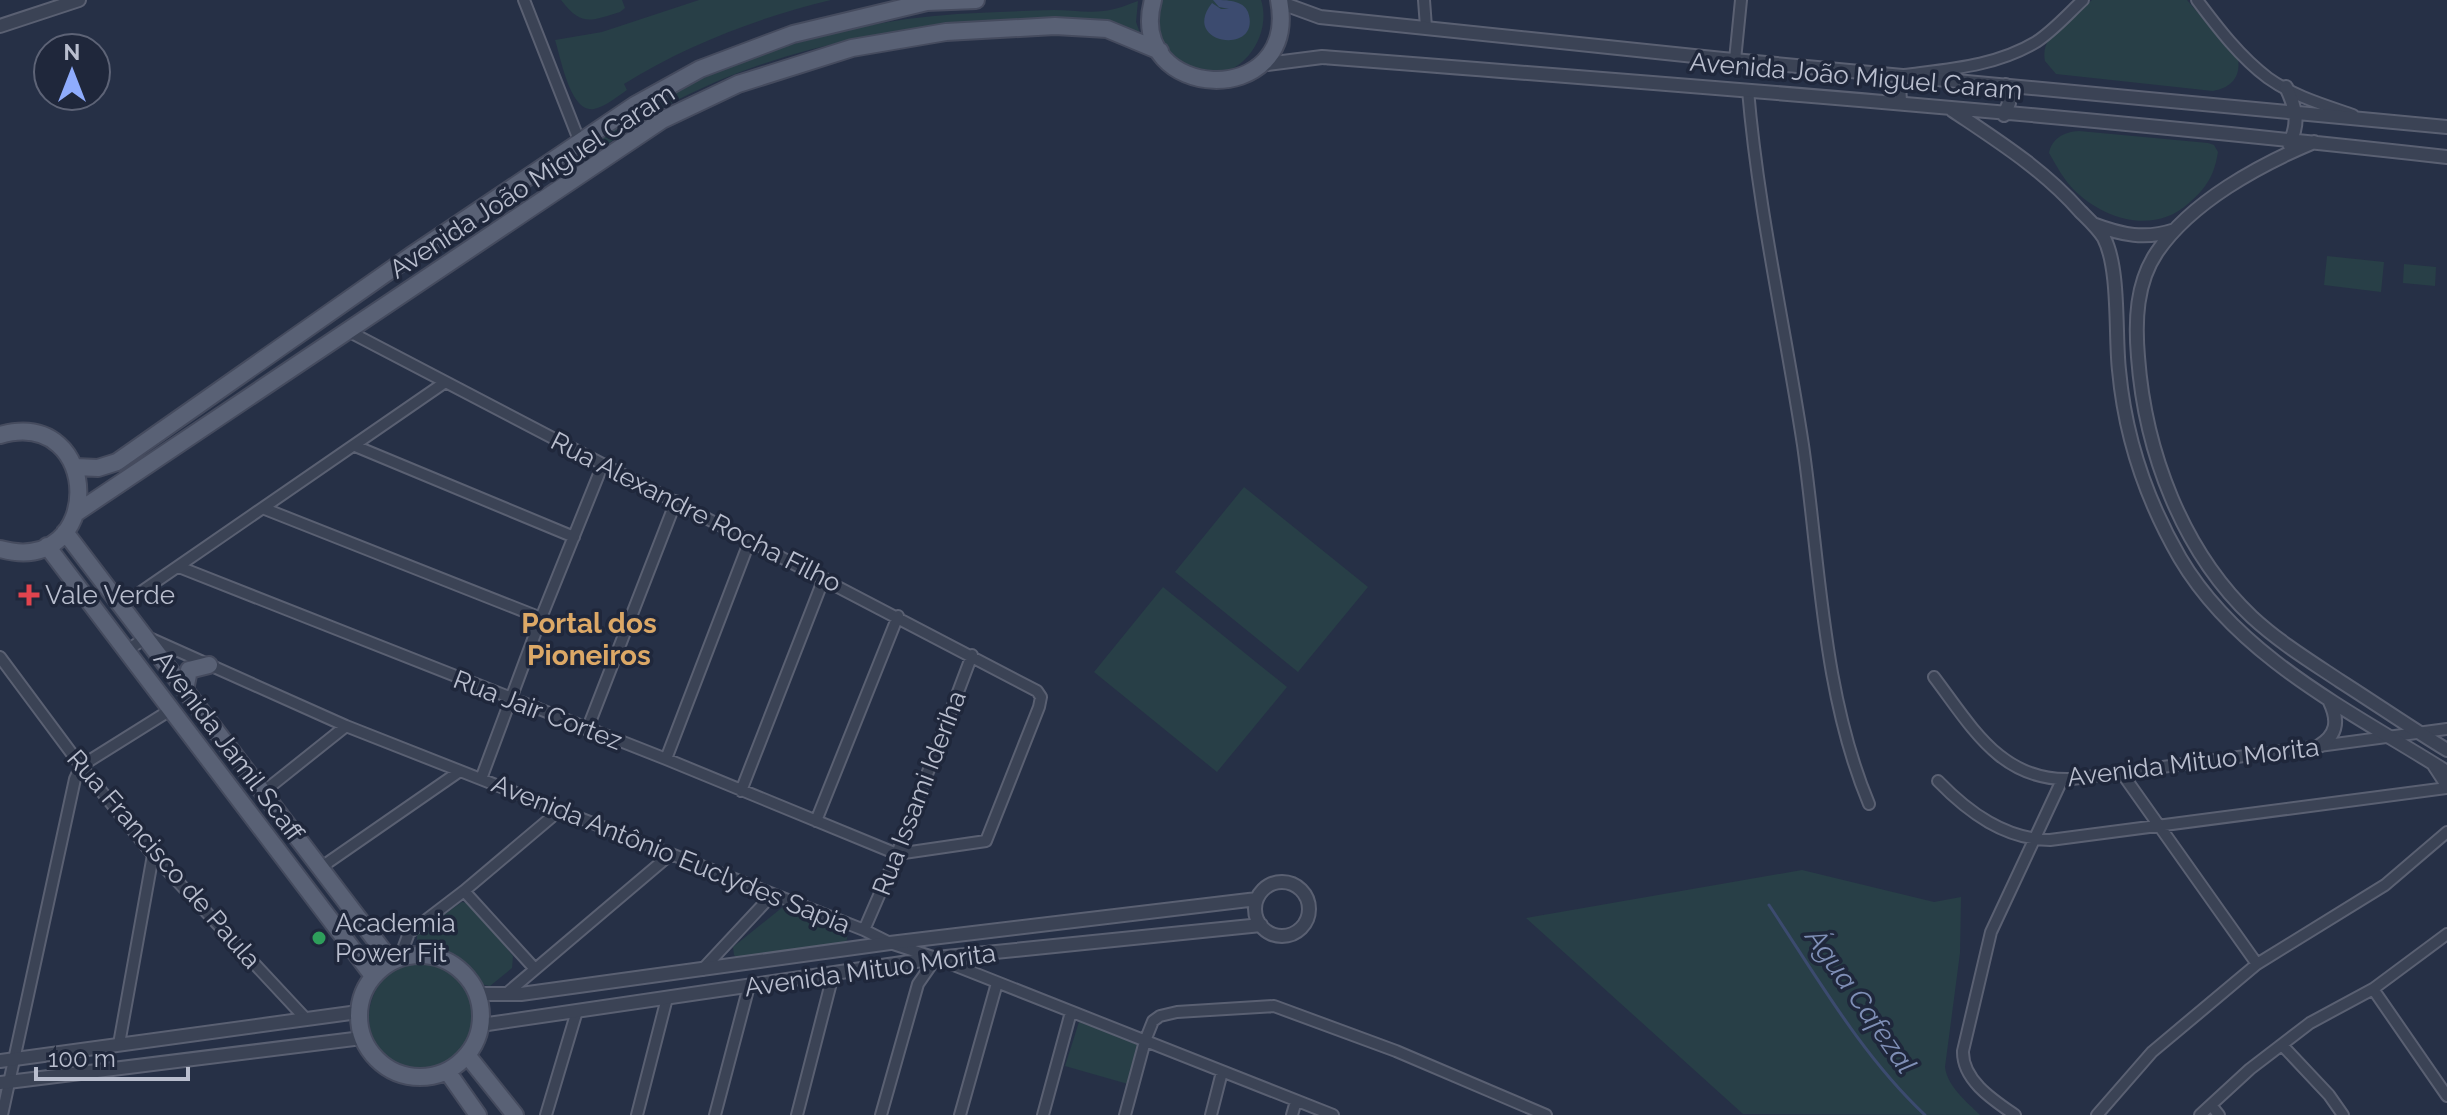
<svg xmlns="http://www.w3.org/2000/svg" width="2447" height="1115" viewBox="0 0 2447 1115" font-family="Raleway,sans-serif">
  <rect width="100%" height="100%" fill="#263046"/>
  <path fill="#283f47" d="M561 0H622L625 8 620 12C590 21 582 27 561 0Z
    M699 0H831C760 17 686 45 624 84L627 90C618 96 605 107 594 109 570 113 561 58 555 40L602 32Z
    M1160 0H1261C1272 33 1245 77 1207 74 1196 73 1188 66 1179 61 1167 54 1158 40 1157 25 1156 17 1159 8 1160 0Z
    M2092 0H2187L2238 59C2241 77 2231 88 2213 91L2056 74 2045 61C2039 34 2074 16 2092 0Z
    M1138 1 1136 22 1140 33C1116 28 1092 22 1068 19 1032 16 994 21 959 24 857 34 759 56 668 105 641 119 618 139 591 154L587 148 588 144C698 68 824 23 957 14 989 12 1022 11 1054 10 1070 10 1087 13 1103 11 1115 10 1127 5 1138 1Z
    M2079 131 2208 143 2214 145 2218 152C2214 176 2207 187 2189 203 2154 235 2104 220 2073 189 2064 180 2056 165 2049 153 2052 138 2064 132 2079 131Z
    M2327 256 2384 262 2381 292 2324 285Z
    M2404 264 2436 267 2435 286 2403 283Z
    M1244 487 1368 587 1298 672 1175 572Z
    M1163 587 1287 687 1217 772 1094 672Z
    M1802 870 1934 902 1961 897 1960 953 1945 1067C1947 1086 1967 1102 1980 1115L1743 1114 1526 918Z
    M462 902 471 904 513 956 512 968 490 986 479 984 455 959 421 945 417 940V934Z
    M784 906 848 933 846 944 739 959 734 955 733 947Z
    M369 1017a55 55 0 1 1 110 0a55 55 0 1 1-110 0Z
    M1079 1022 1139 1043 1128 1084 1065 1066Z"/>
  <path fill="#3c4b6f" d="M1213 0C1227 0 1243 0 1248 12 1263 56 1179 45 1212 3L1221 9H1229L1219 7Z"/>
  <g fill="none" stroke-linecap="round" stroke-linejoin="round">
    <path stroke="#3c4b6f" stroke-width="3" d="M1769 905C1817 977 1862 1056 1925 1115"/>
    <g stroke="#5a6072" stroke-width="14">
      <path id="minor" d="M524 0 590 168
        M1424 0 1426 27
        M2197 0C2218 28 2240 57 2268 78 2293 96 2324 105 2353 115
        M1735 60 1741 0
        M1748 90C1758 209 1785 327 1803 445 1820 564 1822 692 1869 804
        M1901 102 1900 83 1904 75C1950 69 1996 66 2036 42 2053 31 2068 14 2083 0
        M355 446 574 537
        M265 509 541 618
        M179 567 666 759 897 854 986 841 1039 707 1041 697 1037 691 348 331
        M122 605 444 383
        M126 651 147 637 346 726 864 930 890 943 936 958 1333 1115
        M0 657 81 766 153 855 305 1018
        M1934 677C1972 727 2001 782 2072 779L2447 729
        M587 730 676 501
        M666 759 750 540
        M2121 772 2257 964
        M481 779 541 618 603 464
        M1938 781C1969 813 2005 839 2050 840L2447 788
        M741 791 824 578
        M262 793 346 726
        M816 821 898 616
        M320 868 460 771
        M464 891 535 969
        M864 930 897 854 972 655
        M400 957 409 933 464 891 560 810
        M702 970 772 895
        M2373 989 2447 1096
        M506 994 671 854
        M119 1044 153 855
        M2282 1045 2329 1095 2343 1115
        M2211 1105 2219 1115
        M2 1115 75 779 81 766 172 709
        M546 1115 577 1011
        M637 1115 667 998
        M715 1115 749 986
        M797 1115 833 975
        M881 1115 918 984 936 958
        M960 1115 997 983
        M1043 1115 1071 1012
        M1125 1115 1145 1041 1153 1021 1160 1016 1177 1012 1274 1006 1396 1051 1546 1115
        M1211 1115 1222 1072
        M1292 1115 1296 1101
        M2015 1115C1993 1100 1962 1080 1963 1051L1991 932 2062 780
        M2097 1115 2152 1052 2257 964 2385 885 2447 832
        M2200 1115 2250 1069 2310 1023 2373 989 2447 934"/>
    </g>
    <g stroke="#5a6072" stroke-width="16">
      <path id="tertiary" d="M1279 2 1320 17 1723 59 2447 127
        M0 26 79 0
        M1259 65 1322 57C1697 86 2073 115 2447 157
        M2286 87C2296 108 2300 123 2289 144
        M1952 110C1998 141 2043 169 2080 211 2088 219 2098 228 2104 238 2120 269 2115 335 2119 370 2125 436 2147 501 2180 558 2239 658 2352 712 2447 772
        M2004 115 2009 103 2006 85
        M2314 142C2259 165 2191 202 2157 252 2136 283 2135 321 2138 357 2145 451 2182 551 2252 617 2279 642 2310 661 2340 681 2376 704 2411 728 2447 750
        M2093 224C2122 235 2145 240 2175 230
        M2319 746C2337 735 2339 721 2330 702
        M2434 765 2447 785
        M1255 909a27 27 0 1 1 54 0a27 27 0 1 1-54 0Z
        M478 994H521L890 943 1257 899
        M481 1025 936 958 1261 925
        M0 1061 358 1012
        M0 1083 362 1038"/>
    </g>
    <g stroke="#454b5e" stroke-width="20">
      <path id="primary" d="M1153 0C1125 101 1300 112 1279 0
        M0 435C104 406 105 578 0 549
        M75 467 98 468 117 462 412 255 635 105 700 69 793 34 927 2 976 0
        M76 513 662 120 738 84 852 48 946 32 1055 26 1107 29 1160 51
        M65 532 391 961
        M47 546 373 976
        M185 690 189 670 209 665
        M359 1016a61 61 0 1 1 122 0a61 61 0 1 1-122 0Z
        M467 1055 515 1115
        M447 1071 478 1115"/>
    </g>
    <use href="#minor" stroke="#3b4355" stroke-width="10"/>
    <use href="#tertiary" stroke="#3b4355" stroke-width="12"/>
    <use href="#primary" stroke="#596175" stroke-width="16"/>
  </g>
  <path fill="#e0444e" stroke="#1f273b" stroke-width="3" d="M25 583h8v8h8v8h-8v8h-8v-8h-8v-8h8z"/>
  <circle fill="#2e9e5b" stroke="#1f273b" stroke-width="3" cx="319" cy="938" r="8"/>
  <g text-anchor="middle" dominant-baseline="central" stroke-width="7" stroke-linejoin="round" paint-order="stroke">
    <g font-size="26" fill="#b9bece" stroke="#1f273b">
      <text transform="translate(1856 76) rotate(5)">Avenida João Miguel Caram</text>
      <text transform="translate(532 181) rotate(-33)">Avenida João Miguel Caram</text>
      <text transform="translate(696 512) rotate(27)">Rua Alexandre Rocha Filho</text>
      <text transform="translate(538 710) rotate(21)">Rua Jair Cortez</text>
      <text transform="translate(229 746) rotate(53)">Avenida Jamil Scaff</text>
      <text transform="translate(2193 762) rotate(-7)">Avenida Mituo Morita</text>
      <text transform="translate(919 793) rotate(-69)">Rua Issami Ideriha</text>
      <text transform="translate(671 854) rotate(22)">Avenida Antônio Euclydes Sapia</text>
      <text transform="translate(164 859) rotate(49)">Rua Francisco de Paula</text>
      <text transform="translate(870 970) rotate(-8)">Avenida Mituo Morita</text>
    </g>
    <g font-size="26" fill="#b9bece" stroke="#1f273b" text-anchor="start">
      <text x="45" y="595">Vale Verde</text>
      <text x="335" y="923">Academia<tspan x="335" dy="30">Power Fit</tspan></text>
    </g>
    <g font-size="28" font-weight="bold" fill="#dca866" stroke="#1f273b">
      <text x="589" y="623">Portal dos<tspan x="589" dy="32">Pioneiros</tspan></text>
    </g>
    <g font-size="28" font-style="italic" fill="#7f8fb6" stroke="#1f273b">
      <text transform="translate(1861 1001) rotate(55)">Água Cafezal</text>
    </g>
  </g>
  <g transform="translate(72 72)"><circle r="38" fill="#1f273b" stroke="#5d6376" stroke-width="2"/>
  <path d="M0-6L14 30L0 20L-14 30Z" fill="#8facfd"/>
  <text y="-12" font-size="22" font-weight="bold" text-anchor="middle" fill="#b9bece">N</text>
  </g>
  <path d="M36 1067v12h152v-12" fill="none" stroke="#b9bece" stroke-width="4"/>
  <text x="48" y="1067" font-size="24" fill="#b9bece" stroke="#1f273b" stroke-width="6" paint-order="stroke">100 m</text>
</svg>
